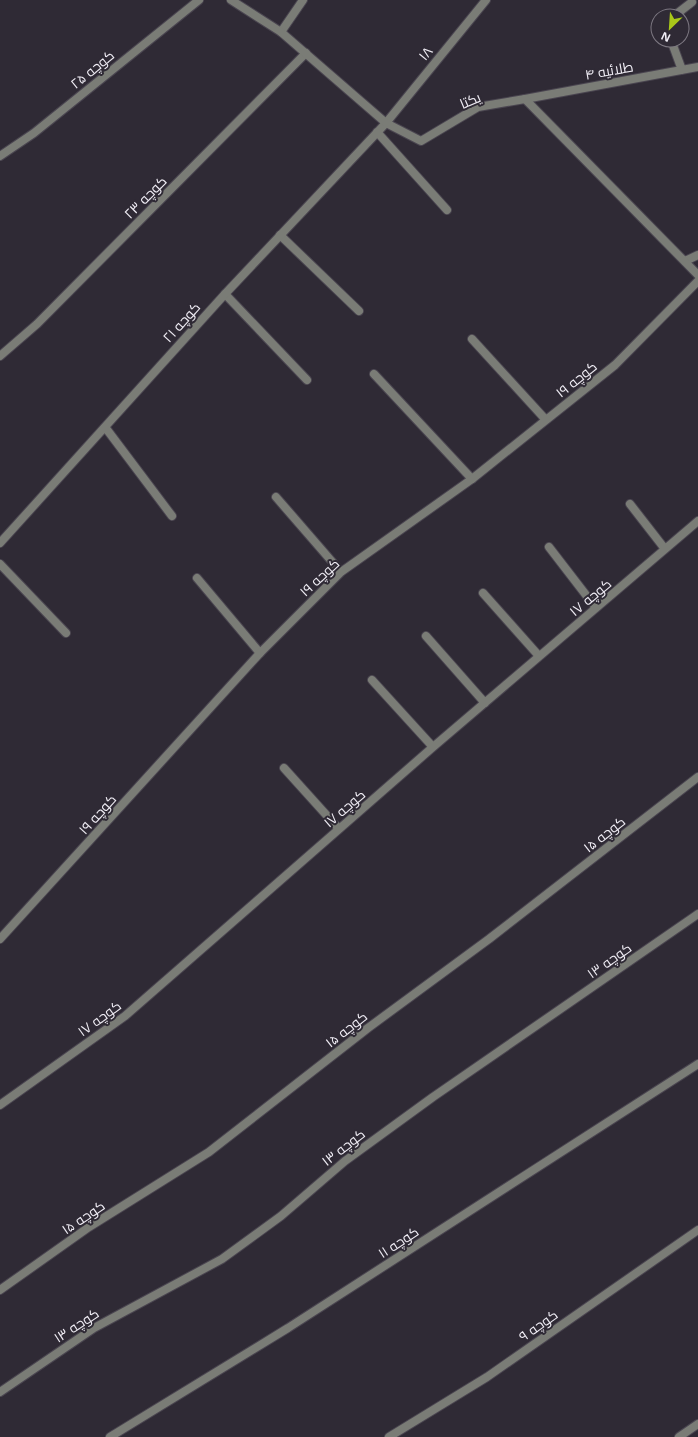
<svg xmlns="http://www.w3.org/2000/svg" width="698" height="1437" viewBox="0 0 698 1437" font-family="'Noto Sans',Cairo,sans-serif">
  <rect width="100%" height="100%" fill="#2f2a35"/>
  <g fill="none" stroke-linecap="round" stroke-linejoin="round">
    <g stroke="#4a4550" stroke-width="10">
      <path id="service" d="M280 235 359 311
        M225 294 307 380
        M374 374 472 479
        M197 578 260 653"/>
    </g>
    <g stroke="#4a4550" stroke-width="10">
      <path id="minor" d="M674 16 692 2
        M281 32 303 0
        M671 40 682 70
        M525 99 698 67
        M377 132 447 210
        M0 156 34 133 199 0
        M685 261 698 255
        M472 339 546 420
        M0 356 37 324 306 53
        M105 427 172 516
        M276 497 341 572
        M630 504 665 549
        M0 543 225 294 386 123 486 0
        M549 547 596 608
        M0 564 66 633
        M483 593 539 656
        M426 636 485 703
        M372 680 433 747
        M284 768 339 829
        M0 939 260 653 341 572 472 479 615 365 698 281
        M0 1105 125 1016 433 747 698 521
        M0 1290 89 1227 209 1152 368 1028 489 939 698 777
        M0 1392 94 1328 222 1259 281 1216 345 1161 433 1097 698 914
        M110 1437 288 1328 698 1064
        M389 1437 487 1377 698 1230
        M679 1437 698 1424"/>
    </g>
    <g stroke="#4a4550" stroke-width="10">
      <path id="tertiary" d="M231 0 281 32 386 123 421 141 478 107 525 99 698 275"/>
    </g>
    <use href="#service" stroke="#7a7c76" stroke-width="8"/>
    <use href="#minor" stroke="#7a7c76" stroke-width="8"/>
    <use href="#tertiary" stroke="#7a7c76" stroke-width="8"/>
  </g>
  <g text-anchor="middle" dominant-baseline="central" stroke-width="4" stroke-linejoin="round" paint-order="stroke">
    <g font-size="14" fill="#f1eef6" stroke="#2f2a35">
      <text transform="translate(425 53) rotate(-51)">۱۸</text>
      <text transform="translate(92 69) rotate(-39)">کوچه ۲۵</text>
      <text transform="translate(609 70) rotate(-10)">طلائیه ۴</text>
      <text transform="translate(470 100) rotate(-23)">یکتا</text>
      <text transform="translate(145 197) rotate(-45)">کوچه ۲۳</text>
      <text transform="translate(181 322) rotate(-48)">کوچه ۲۱</text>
      <text transform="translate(576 379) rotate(-39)">کوچه ۱۹</text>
      <text transform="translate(319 577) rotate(-43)">کوچه ۱۹</text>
      <text transform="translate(590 597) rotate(-40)">کوچه ۱۷</text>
      <text transform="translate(344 808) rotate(-41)">کوچه ۱۷</text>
      <text transform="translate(97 814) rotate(-48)">کوچه ۱۹</text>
      <text transform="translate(604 834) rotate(-38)">کوچه ۱۵</text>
      <text transform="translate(609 960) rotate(-35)">کوچه ۱۳</text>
      <text transform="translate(99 1018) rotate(-36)">کوچه ۱۷</text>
      <text transform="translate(346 1029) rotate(-38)">کوچه ۱۵</text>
      <text transform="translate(343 1147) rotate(-38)">کوچه ۱۳</text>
      <text transform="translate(83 1217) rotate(-34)">کوچه ۱۵</text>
      <text transform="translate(398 1242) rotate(-33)">کوچه ۱۱</text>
      <text transform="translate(76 1325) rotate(-33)">کوچه ۱۳</text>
      <text transform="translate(538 1325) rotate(-35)">کوچه ۹</text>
    </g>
  </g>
  <g transform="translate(670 28) rotate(205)"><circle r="19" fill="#2f2a35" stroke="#7d7882"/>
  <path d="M0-3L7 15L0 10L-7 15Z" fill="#a9c719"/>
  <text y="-6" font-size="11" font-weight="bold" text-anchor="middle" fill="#f1eef6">N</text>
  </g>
</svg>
